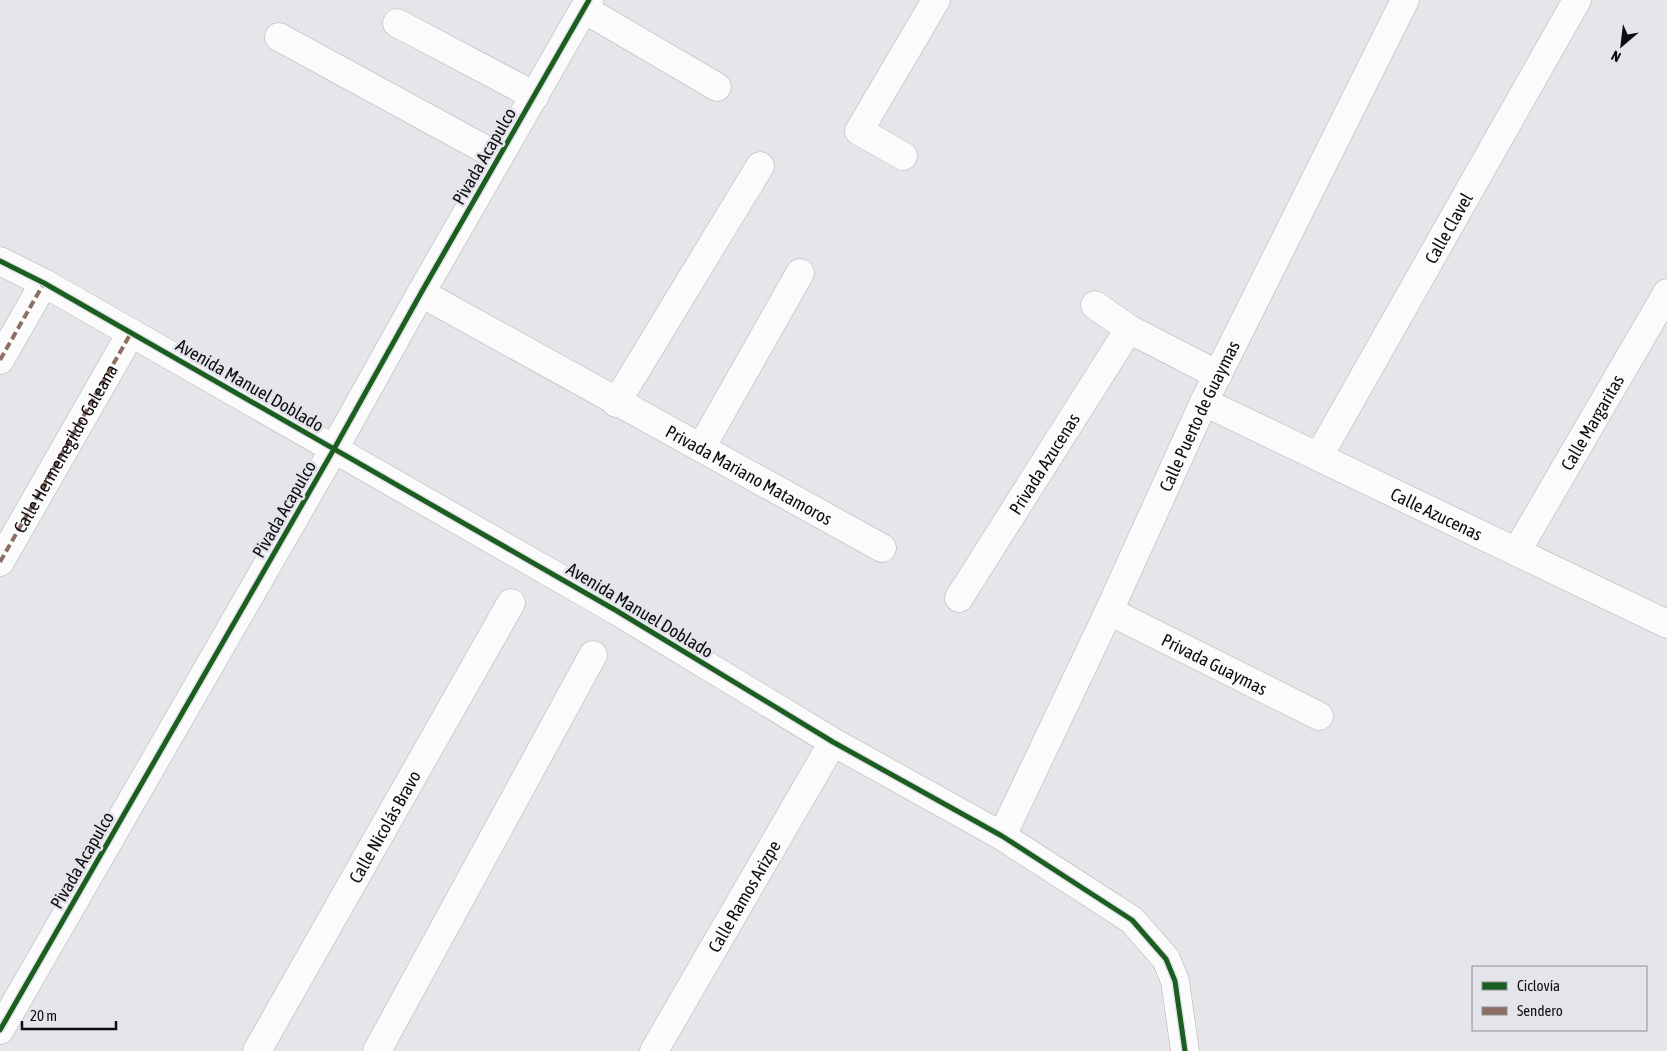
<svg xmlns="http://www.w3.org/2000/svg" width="1667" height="1051" viewBox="0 0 1667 1051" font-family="'Asap Condensed',sans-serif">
  <rect width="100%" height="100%" fill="#e5e6e9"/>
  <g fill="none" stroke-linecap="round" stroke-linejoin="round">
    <g stroke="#b0b1b4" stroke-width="29">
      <g id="street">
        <path d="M584 9 717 87"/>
        <path d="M397 23 535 96"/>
        <path d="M279 37 499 157"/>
        <path d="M903 156 859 131 936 0"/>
        <path d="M0 261 44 283 617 611 833 742 1002 836 1132 920 1166 959 1175 981 1185 1051"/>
        <path id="s1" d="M421 293 882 548"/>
        <path d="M1095 305 1129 329 1218 375"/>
        <path d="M0 360 44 283"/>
        <path id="s2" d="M1204 402 1667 624"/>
        <path d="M616 403 760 166"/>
        <path d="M701 448 800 273"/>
        <path id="s3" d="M1319 456 1577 0"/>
        <path id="s4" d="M1517 551 1667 293"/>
        <path d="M0 562 131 333"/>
        <path id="s5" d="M959 598 1129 329"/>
        <path id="s6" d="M1109 611 1319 716"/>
        <path id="s7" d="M1002 836 1109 611 1204 402 1405 0"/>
        <path d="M0 1030 334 449 421 293 589 0"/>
        <path id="s8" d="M257 1051 511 603"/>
        <path d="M377 1051 593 655"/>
        <path id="s9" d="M654 1051 833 742"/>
      </g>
    </g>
    <use href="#street" stroke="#fbfbfc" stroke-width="28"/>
    <g stroke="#8d6e63" stroke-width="4" stroke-dasharray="8 4" stroke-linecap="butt">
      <path d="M0 360 44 283"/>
      <path id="s10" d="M0 562 131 333"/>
    </g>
    <g stroke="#e3e5eb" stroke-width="8">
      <path id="cycleway" d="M0 261 44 283 617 611 833 742 1002 836 1132 920 1166 959 1175 981 1185 1051
        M0 1030 334 449 421 293 589 0"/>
    </g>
    <use href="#cycleway" stroke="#1b5e20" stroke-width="5"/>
  </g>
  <g text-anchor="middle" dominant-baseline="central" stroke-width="5" stroke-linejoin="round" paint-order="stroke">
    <g font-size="18" fill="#0e0e10" stroke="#e3e5eb">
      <text transform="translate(484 156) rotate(-60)">Pivada Acapulco</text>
      <text stroke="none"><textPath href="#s3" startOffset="262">Calle Clavel</textPath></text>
      <text transform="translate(250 385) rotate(30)">Avenida Manuel Doblado</text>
      <text stroke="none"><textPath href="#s7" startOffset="464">Calle Puerto de Guaymas</textPath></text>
      <text stroke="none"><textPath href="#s4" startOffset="149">Calle Margaritas</textPath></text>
      <text stroke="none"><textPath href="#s10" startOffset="131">Calle Hermenegildo Galeana</textPath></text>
      <text stroke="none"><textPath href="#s5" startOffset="159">Privada Azucenas</textPath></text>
      <text stroke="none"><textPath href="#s1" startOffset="375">Privada Mariano Matamoros</textPath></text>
      <text transform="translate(284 509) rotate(-60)">Pivada Acapulco</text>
      <text stroke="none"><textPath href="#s2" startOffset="258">Calle Azucenas</textPath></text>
      <text transform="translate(640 610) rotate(31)">Avenida Manuel Doblado</text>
      <text stroke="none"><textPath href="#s6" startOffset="118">Privada Guaymas</textPath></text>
      <text stroke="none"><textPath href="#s8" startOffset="258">Calle Nicolás Bravo</textPath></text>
      <text transform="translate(82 860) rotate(-60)">Pivada Acapulco</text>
      <text stroke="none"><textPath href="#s9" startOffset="179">Calle Ramos Arizpe</textPath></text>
    </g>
  </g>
  <rect x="1472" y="966" width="175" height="65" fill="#e3e5eb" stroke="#8e8f93"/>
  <rect x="1482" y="982" width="25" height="8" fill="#1b5e20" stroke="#8e8f93"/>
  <text x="1517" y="991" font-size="15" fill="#0e0e10">Ciclovía</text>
  <rect x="1482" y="1007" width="25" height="8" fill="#8d6e63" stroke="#8e8f93"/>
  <text x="1517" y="1016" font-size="15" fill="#0e0e10">Sendero</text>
  <g transform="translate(1622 45) rotate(208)" stroke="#e3e5eb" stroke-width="4" paint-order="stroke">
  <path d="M0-4L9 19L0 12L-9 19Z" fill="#0e0e10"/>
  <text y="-8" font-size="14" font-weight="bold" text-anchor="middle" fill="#0e0e10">N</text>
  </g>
  <path d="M22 1021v8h94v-8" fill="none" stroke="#0e0e10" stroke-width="2.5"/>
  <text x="30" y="1021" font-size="15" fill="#0e0e10" stroke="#e3e5eb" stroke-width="4" paint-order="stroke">20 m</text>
</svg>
